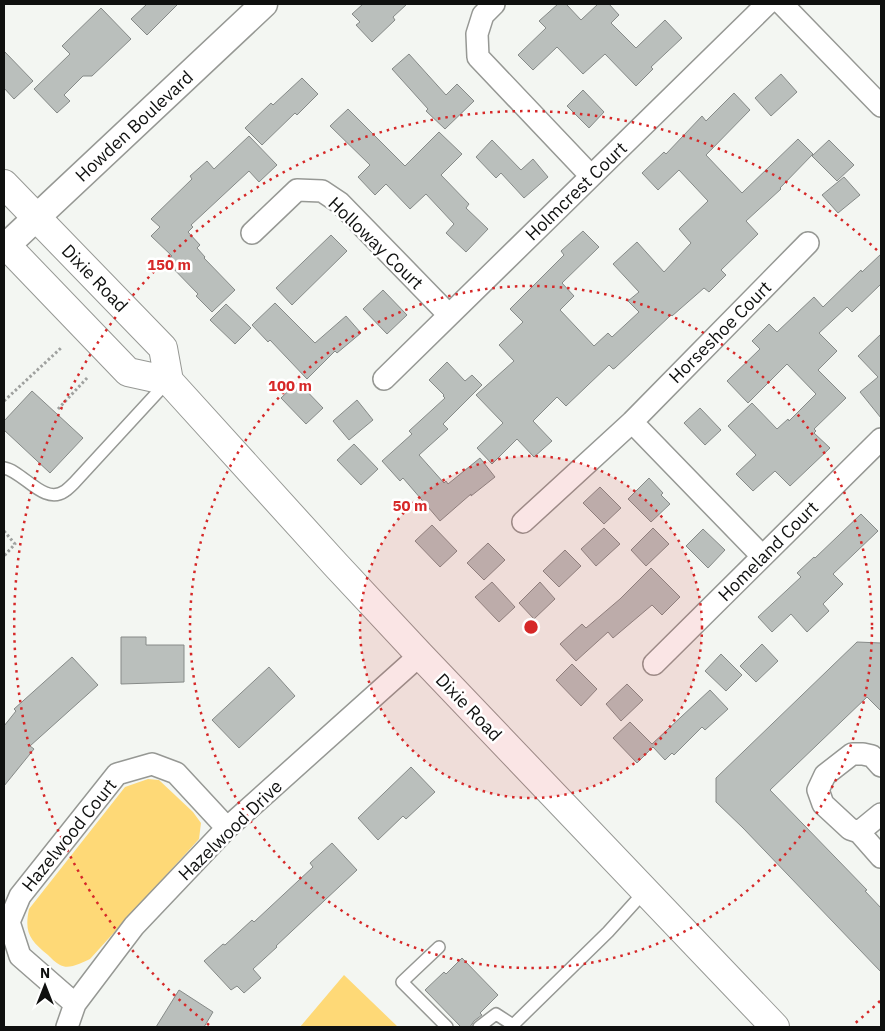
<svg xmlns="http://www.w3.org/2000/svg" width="885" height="1031" viewBox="0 0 885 1031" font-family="'IBM Plex Sans',sans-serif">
  <rect width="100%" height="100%" fill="#f3f6f2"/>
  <path fill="#fed977" d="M148 779 159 780 193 812 201 823 199 839 90 959C81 963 69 970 60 965 56 963 51 958 48 955 30 940 24 933 29 909L125 787Z
    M344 975 398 1027H300Z"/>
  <path fill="#babfbc" stroke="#868a88" d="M147 4H178L147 35 131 19Z
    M363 4H407L393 17 395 20 372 42 356 25 360 22 352 14Z
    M558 4H566L581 20 598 4H609L619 15 611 23 636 48 665 20 682 38 651 67 653 69 636 86 605 54 583 74 557 47 533 70 518 55 546 28 539 21Z
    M101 8 131 39 92 76H83L64 95 70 101 57 113 34 89 70 54 62 46Z
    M4 51 33 81 14 99 4 88Z
    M409 54 446 95 457 84 474 101 445 129 426 111 428 109 392 69Z
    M781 74 797 92 771 116 755 98Z
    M302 78 318 94 297 115 295 113 262 145 245 128 271 103 273 105Z
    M583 90 604 112 589 128 567 106Z
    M734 93 750 110 706 155 742 193 798 139 813 154 780 188 781 189 746 221 758 234 721 270 726 275 709 292 704 288 672 316 671 315 615 368 613 369 609 365 566 406 557 397 533 421 552 441 534 457 517 439 492 464 477 448 503 423 476 395 514 361 499 345 523 322 510 309 564 255 561 251 583 231 599 247 562 283 574 296 560 310 594 346 608 333 612 337 639 312 628 301 639 292 613 264 637 242 664 272 691 243 679 229 708 201 679 170 658 190 642 173 664 152 666 154 702 116 706 121Z
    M348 109 405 166 439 132 462 154 441 175 469 204 466 208 488 229 466 252 446 233 454 224 426 194 410 209 386 184 375 195 358 177 370 165 330 126Z
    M249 136 277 165 259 182 249 171 191 225 193 227 188 232 200 245 197 248 205 257 204 258 235 290 212 312 196 296 198 294 166 261 172 256 151 236 160 227 151 219 192 179 190 176 207 161 214 169Z
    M492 140 521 170 533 159 548 177 524 198 501 173 496 178 476 157Z
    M829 140 854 165 837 181 812 156Z
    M844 177 860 195 838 213 822 195Z
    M331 235 347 251 292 305 276 288Z
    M881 254V284L852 312 847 307 819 333 837 351 818 370 846 398 814 429 816 431 814 433 830 448 790 486 775 471 753 491 736 474 756 455 728 426 752 403 777 429 788 419 789 421 816 394 787 364 748 403 727 381 760 349 752 341 769 324 777 332 814 297 823 307 861 270 862 272Z
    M383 290 407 315 387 334 363 309Z
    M275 303 315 343 346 316 361 333 337 353 335 351 307 379 270 340 268 342 252 325Z
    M226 304 251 328 235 344 210 320Z
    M881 334V418L860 392 878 377 858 356Z
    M447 362 465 381 472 375 482 385 443 424 448 429 419 455 444 483 446 481 448 484 480 458 495 477 471 496V494L440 521 403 478 400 481 382 461 412 434 409 431 445 398 443 396 444 395 429 380Z
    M298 382 323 408 306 424 281 398Z
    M32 391 83 438 50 473 4 430V421Z
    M357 400 373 420 349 440 333 421Z
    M700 408 721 430 705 445 684 423Z
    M354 444 378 469 361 485 337 460Z
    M649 478 663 493 661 495 670 504 651 522 628 499Z
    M600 487 621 508 604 524 583 503Z
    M861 514 878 531 833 574 843 584 823 604 829 611 807 632 791 614 772 632 758 617 801 577 797 573 814 557 815 558Z
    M432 525 457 551 440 567 415 541Z
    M604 528 620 544 596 566 581 549Z
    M653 528 669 544 646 566 631 550Z
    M703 529 725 550 708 568 686 546Z
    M488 543 505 560 484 580 467 563Z
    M565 550 581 566 559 587 543 571Z
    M651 568 680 597 662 615 652 605 613 638 608 632 576 661 560 644 582 624 586 628 620 599Z
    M492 582 515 607 499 622 475 597Z
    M540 582 555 599 534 619 519 603Z
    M121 637H146V645H184V682L121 684Z
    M857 642 881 643V711L867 697 770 790 867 890 865 891 881 908V972L743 828 716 802V778Z
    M762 644 778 661 756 682 740 666Z
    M721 654 742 675 726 691 705 671Z
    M72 657 98 685 30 746 34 749 4 786V726L16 711 14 709Z
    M572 664 597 689 581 706 556 680Z
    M269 667 295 696 239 748 212 720Z
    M627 684 643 700 621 721 606 704Z
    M710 690 728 709 705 730 702 727 674 755 672 753 665 760 653 747 637 763 613 738 630 722 652 744Z
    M411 767 435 792 406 819 403 816 378 840 358 818Z
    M332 843 357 870 276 946 277 947 253 969 261 978 244 993 237 986 231 990 204 961 223 944 225 945 252 920 254 922 313 867 310 863Z
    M462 958 498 995 480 1013 482 1015 474 1021 470 1027H461L425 990 444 972 446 974Z
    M179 990 213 1012 204 1027H156Z"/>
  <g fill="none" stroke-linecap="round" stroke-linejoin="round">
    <g stroke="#969894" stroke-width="14">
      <path id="service" d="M4 468C23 471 44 506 65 491 68 489 71 486 74 483L168 381
        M439 947 402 982 447 1027
        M479 1027 496 1014 513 1025 608 932 645 891"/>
    </g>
    <g stroke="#969894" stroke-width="24">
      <path id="minor" d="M494 4 483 15 477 34 478 57 591 176
        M782 4 881 106
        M252 233 297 190 322 191 340 203 449 315
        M384 379 767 4
        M632 422 762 556
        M523 522 632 422 808 243
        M654 664 881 439
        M881 766 872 756 863 754H852L825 775 818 790 823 804 850 829 859 832 881 857
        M859 832 881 814
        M75 1004 20 956 9 922 20 896 117 774 152 764 176 773 227 828
        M67 1027 75 1004 134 926 227 828 420 655"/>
    </g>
    <g stroke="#969894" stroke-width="29">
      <path id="tertiary" d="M4 248 264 4"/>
    </g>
    <g stroke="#969894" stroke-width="30">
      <path id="secondary" d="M4 184 163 348 169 381 335 564 420 655 775 1027
        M4 243 128 372 169 381"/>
    </g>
    <path stroke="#9fa19f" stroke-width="3" stroke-dasharray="2.5 2.5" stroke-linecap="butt" d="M4 401 61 348
      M58 409 88 377
      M4 531 15 544 4 556"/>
    <use href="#service" stroke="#fff" stroke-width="11"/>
    <use href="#minor" stroke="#fff" stroke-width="21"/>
    <use href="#tertiary" stroke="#fff" stroke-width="26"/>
    <use href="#secondary" stroke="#fff" stroke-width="28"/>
  </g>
  <circle cx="531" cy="627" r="171" fill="#d62828" fill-opacity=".12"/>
  <g fill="none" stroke="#d62828" stroke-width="2.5" stroke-dasharray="2.5 5">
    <circle cx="531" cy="627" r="171"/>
    <circle cx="531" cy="627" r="341"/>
    <path d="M880 1001A512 512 0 0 1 853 1025M209 1025A512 512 0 1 1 880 253"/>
  </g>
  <g text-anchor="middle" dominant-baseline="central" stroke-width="5" stroke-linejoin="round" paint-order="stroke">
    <g font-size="18" fill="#0f100f" stroke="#fff">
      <text transform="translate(134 126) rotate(-43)">Howden Boulevard</text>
      <text transform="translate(576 191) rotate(-44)">Holmcrest Court</text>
      <text transform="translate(376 243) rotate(44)">Holloway Court</text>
      <text transform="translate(95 278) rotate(46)">Dixie Road</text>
      <text transform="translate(720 332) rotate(-45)">Horseshoe Court</text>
      <text transform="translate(768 551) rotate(-45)">Homeland Court</text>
      <text transform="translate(469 707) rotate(46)">Dixie Road</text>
      <text transform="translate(230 830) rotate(-44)">Hazelwood Drive</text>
      <text transform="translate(69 835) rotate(-51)">Hazelwood Court</text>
    </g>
  </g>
  <circle cx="531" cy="627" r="8" fill="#d62828" stroke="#fff" stroke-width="2.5"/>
  <g font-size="15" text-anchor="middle" font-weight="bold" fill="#d62828" stroke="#fff" stroke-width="5" stroke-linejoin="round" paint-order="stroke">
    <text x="169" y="270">150 m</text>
    <text x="290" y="391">100 m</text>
    <text x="410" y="511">50 m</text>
  </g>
  <rect width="885" height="1031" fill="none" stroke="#0f100f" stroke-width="10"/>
  <g transform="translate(45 986)" stroke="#ffffff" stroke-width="4" paint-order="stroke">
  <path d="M0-4L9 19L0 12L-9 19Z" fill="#0f100f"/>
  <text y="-8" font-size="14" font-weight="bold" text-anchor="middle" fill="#0f100f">N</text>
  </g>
</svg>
